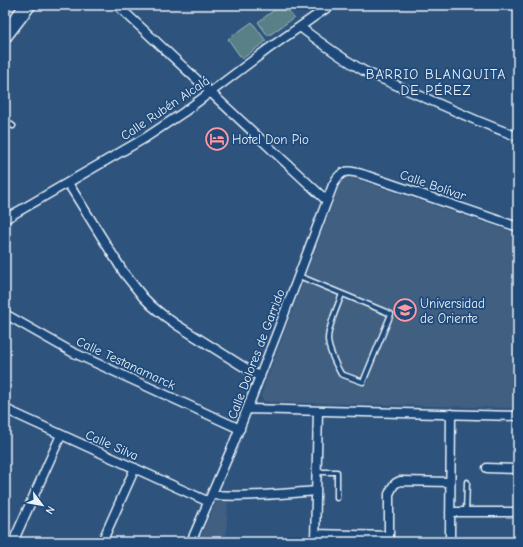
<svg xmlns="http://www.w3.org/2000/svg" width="523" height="547" viewBox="0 0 523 547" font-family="'Comic Neue',sans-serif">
  <rect width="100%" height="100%" fill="#2e537d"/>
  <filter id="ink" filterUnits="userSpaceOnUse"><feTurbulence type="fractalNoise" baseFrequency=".025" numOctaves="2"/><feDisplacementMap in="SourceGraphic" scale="8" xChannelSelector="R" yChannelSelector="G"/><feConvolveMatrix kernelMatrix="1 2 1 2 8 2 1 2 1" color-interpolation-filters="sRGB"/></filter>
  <g filter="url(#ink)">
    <path fill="#405e81" d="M347 177H350L518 234V408L269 402 263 400 261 396 264 386 340 184 343 180Z
      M217 500 228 501 226 542H198Z"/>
    <path fill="#588086" stroke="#a0b8bf" d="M281 5H284L294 18 268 36 258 22Z
      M252 22 266 41 242 59 228 39Z"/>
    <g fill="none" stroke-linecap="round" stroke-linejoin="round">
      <g stroke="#e8f1f8" stroke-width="7">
        <path id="service" d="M5 120 13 126
          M299 276 391 314 363 382 341 374C336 365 328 348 328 339 328 327 338 305 342 294
          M317 472H337V498
          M466 512 467 482"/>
      </g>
      <g stroke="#e8f1f8" stroke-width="11">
        <path id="minor" d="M117 5 327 201
          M300 27C321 43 343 59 366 72L478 121 518 137
          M68 183 124 273 143 297 152 306 163 315 177 325 260 377
          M5 219 145 138 184 112 268 49 331 5
          M5 314 72 352 240 429
          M5 409 110 457 209 502
          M248 409 518 416
          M487 468 518 469
          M212 495C247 497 282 494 316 491
          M450 512H518
          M315 534 389 536
          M13 542 61 435
          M102 542 135 468
          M191 542 233 445 278 330 333 185C342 166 352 171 368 176L518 227
          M315 542 318 411
          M389 542V494L393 486 396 483 400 481 450 482
          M451 542 450 535 451 414"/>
      </g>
      <g stroke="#e8f1f8" stroke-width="17">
        <path id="trunk" d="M5 35 28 5"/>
      </g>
      <use href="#service" stroke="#1f4a7a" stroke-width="4"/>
      <use href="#minor" stroke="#1f4a7a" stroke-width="8"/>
      <use href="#trunk" stroke="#1f4a7a" stroke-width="14"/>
    </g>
  </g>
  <defs>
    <g id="hotel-ring" transform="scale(1.15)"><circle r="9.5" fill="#1f4a7a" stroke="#ff9aa2" stroke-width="1.5"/><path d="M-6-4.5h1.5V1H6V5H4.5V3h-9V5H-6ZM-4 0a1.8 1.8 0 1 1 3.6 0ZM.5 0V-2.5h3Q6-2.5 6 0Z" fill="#ff9aa2"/></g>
    <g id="university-ring" transform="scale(1.15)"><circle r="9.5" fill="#1f4a7a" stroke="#ff9aa2" stroke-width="1.5"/><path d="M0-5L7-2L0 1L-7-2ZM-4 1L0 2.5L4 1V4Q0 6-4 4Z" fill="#ff9aa2"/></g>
  </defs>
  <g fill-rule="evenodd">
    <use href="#hotel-ring" x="217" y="139"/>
    <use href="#university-ring" x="405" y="310"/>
  </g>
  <g text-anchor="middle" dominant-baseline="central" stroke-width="3.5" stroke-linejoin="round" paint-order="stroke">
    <g font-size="13" fill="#e8f1f8" stroke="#1f4a7a">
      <text transform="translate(165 108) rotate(-34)">Calle Rubén Alcalá</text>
      <text transform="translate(433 185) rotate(19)">Calle Bolívar</text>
      <text transform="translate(256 354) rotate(-69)">Calle Dolores de Garrido</text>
      <text transform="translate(126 363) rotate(25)">Calle Testanamarck</text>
      <text transform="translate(112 445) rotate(24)">Calle Silva</text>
    </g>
    <g font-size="13" fill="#e8f1f8" stroke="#1f4a7a" text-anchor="start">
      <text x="232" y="139">Hotel Don Pio</text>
      <text x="420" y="303">Universidad<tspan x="420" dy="15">de Oriente</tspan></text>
    </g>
    <g font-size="14" letter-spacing="1" fill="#e8f1f8" stroke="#1f4a7a">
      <text x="436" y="74">BARRIO BLANQUITA<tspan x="436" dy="16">DE PÉREZ</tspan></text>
    </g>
  </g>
  <rect width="523" height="547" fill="none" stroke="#1f4a7a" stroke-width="20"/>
  <rect x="10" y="10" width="503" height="527" fill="none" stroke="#e8f1f8" stroke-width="1.5" filter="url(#ink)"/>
  <g transform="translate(42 505) rotate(122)" stroke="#1f4a7a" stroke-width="3" paint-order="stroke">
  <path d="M0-3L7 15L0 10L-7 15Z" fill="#e8f1f8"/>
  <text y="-6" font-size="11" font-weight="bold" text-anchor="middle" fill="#e8f1f8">N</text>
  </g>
</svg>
